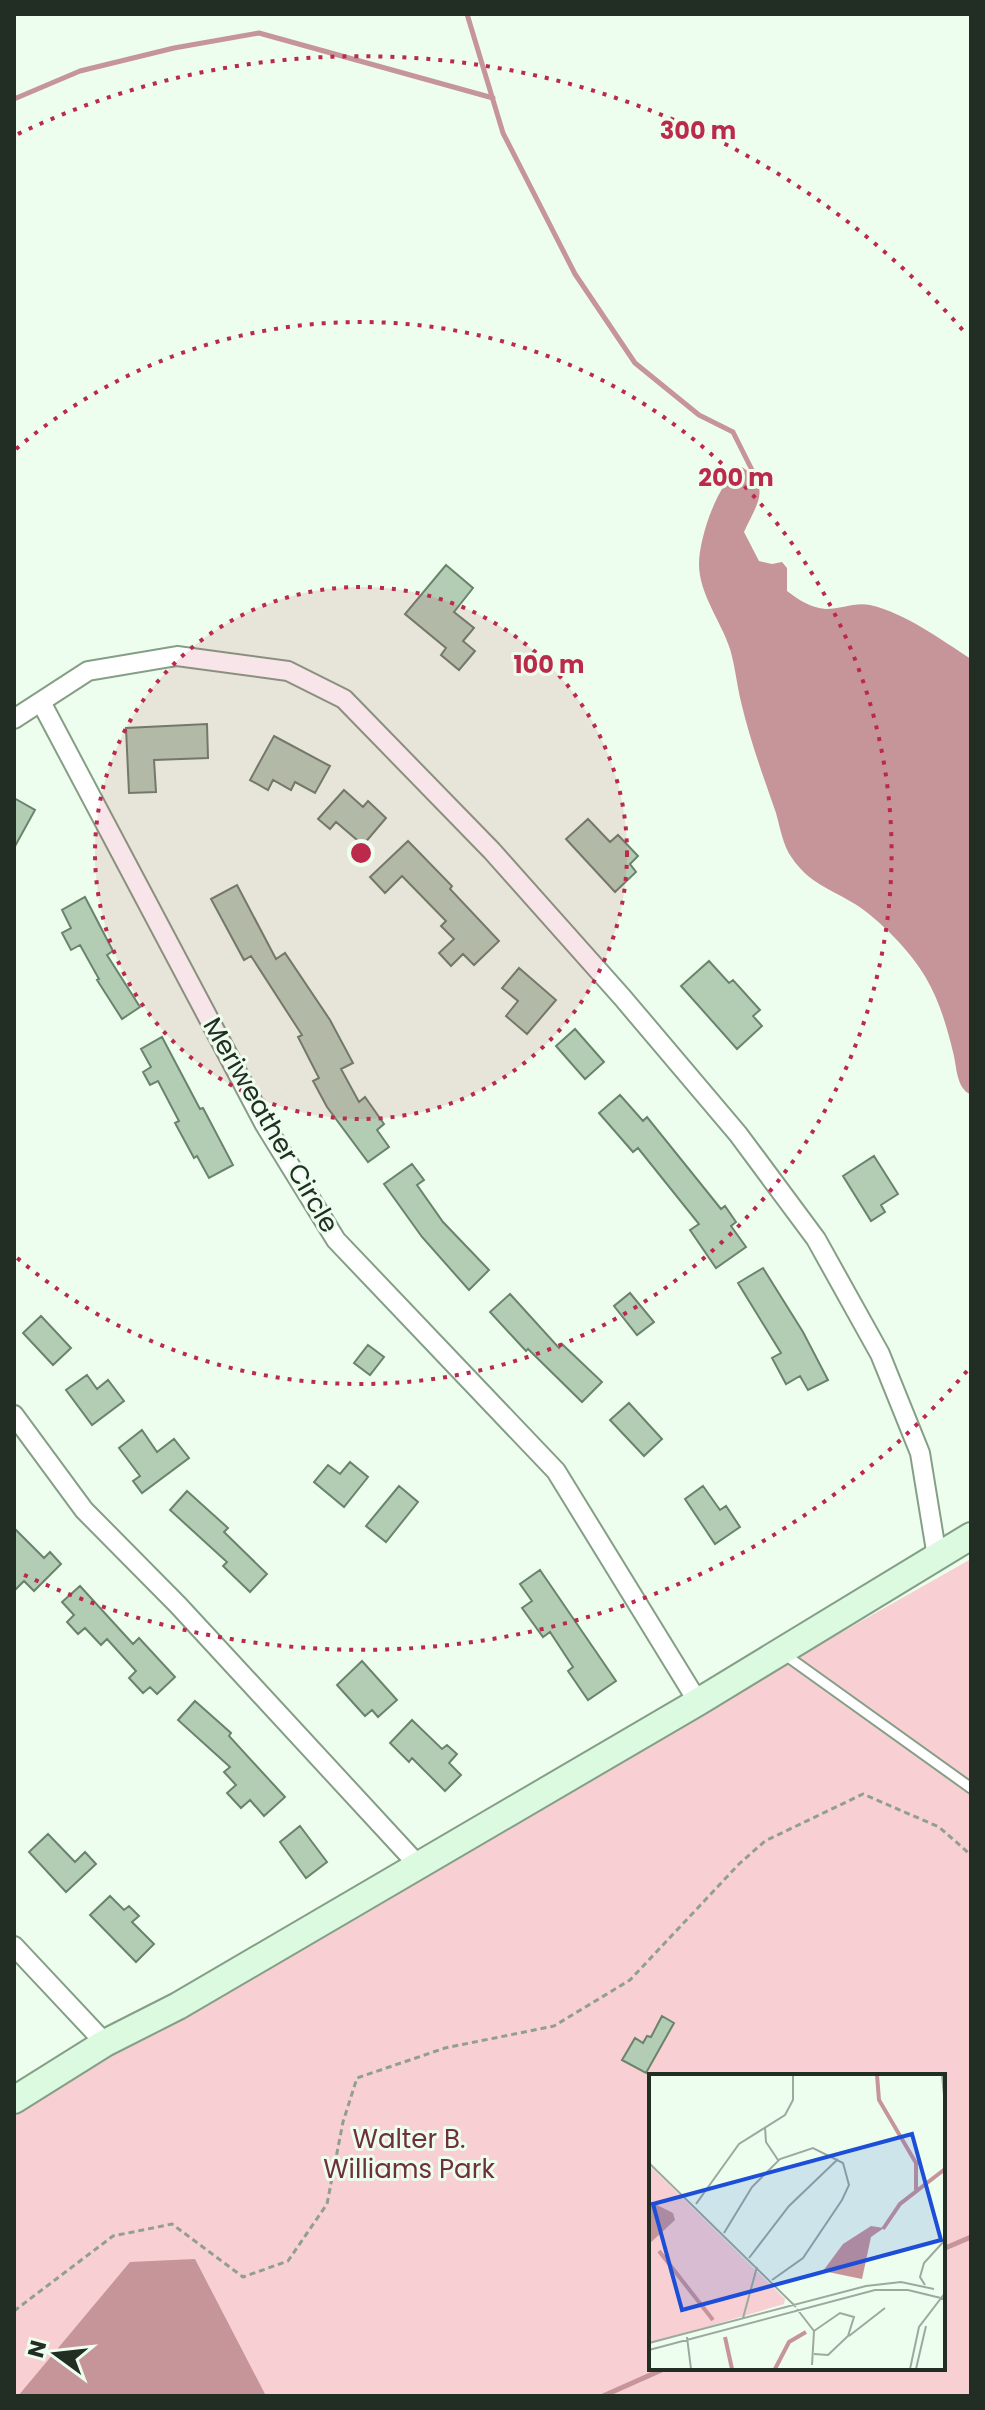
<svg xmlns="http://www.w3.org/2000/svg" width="985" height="2410" viewBox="0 0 985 2410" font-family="Poppins,sans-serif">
  <rect width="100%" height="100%" fill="#edfeee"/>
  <path fill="#f8cfd2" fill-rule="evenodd" d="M971 1559V2396H14V2101ZM651 2076H943V2368H651Z"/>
  <path fill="#c69599" d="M742 467C773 487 756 505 744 532L759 561 772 564 782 562 787 568V591C799 600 811 608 826 609 841 609 855 602 870 605 907 614 940 639 971 659V1095C965 1091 966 1092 962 1087 956 1077 956 1063 953 1052 947 1027 939 1000 926 978 912 953 879 919 855 904 829 888 810 884 792 858 783 846 780 827 776 813 763 776 750 740 741 702 737 685 735 666 730 649 721 621 699 594 699 564 699 538 718 480 742 467Z
    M195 2259 266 2396H18L130 2262Z"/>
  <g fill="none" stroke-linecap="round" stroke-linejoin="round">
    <path stroke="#c69599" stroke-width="5" d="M467 14 503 133 575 274 635 363 699 415 733 432 755 476
      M14 99 80 71 174 48 259 33 493 98
      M943 2249 971 2237
      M603 2396 666 2368"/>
  </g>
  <path fill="#b2cdb4" stroke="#6a846c" stroke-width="2" d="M446 565 473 588 454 612 474 628 463 641 475 651 459 670 441 655 446 648 405 614Z
    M207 724 208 758 154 760 156 792 129 793 126 728Z
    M274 736 330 766 315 793 295 782 291 790 273 780 268 790 250 780Z
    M344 790 363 807 368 801 386 818 363 845 336 822 330 829 318 819Z
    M14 798 35 810 14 848Z
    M588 819 610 842 618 835 638 856 630 864 636 872 615 892 566 839Z
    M408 841 452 886 450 889 499 941 474 965 463 954 451 966 439 953 454 939 441 926 446 921 402 876 385 893 370 877Z
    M237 885 276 959 285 953 330 1020 353 1063 341 1069 359 1102 365 1097 384 1124 377 1130 389 1147 368 1162 327 1107 313 1081 319 1078 298 1037 302 1035 251 956 244 960 211 899Z
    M85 897 113 951 107 955 140 1007 122 1019 97 980 99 979 80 945 71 950 62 933 71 928 62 910Z
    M709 961 729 983 733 980 760 1010 753 1016 762 1026 737 1049 681 986Z
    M519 968 556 1000 527 1034 506 1016 518 1001 502 988Z
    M575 1029 604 1062 585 1079 556 1046Z
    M162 1037 200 1109 203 1108 233 1165 209 1178 197 1156 194 1158 175 1123 179 1121 158 1081 150 1085 143 1072 151 1067 141 1049Z
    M620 1095 643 1121 647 1117 721 1209 725 1206 736 1222 731 1226 746 1247 716 1268 690 1230 699 1224 638 1148 633 1152 599 1113Z
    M874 1156 898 1194 881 1205 885 1212 871 1221 843 1176Z
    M412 1164 424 1180 417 1185 443 1222 489 1270 469 1290 422 1237 384 1184Z
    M763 1268 803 1332 828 1380 808 1390 800 1376 786 1384 772 1358 781 1353 738 1283Z
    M630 1293 654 1322 637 1335 614 1306Z
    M510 1294 559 1348 562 1344 602 1382 582 1402 528 1349 526 1351 490 1312Z
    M41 1316 71 1348 53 1365 23 1333Z
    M368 1345 384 1357 370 1375 354 1363Z
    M87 1375 97 1389 108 1380 124 1401 92 1425 66 1390Z
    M629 1403 662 1439 644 1456 610 1420Z
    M142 1430 157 1452 174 1439 189 1458 142 1493 133 1481 140 1476 119 1448Z
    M350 1462 368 1477 344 1507 314 1482 328 1465 340 1474Z
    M399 1486 418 1502 386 1542 366 1526Z
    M703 1486 720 1510 726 1506 740 1527 715 1544 685 1499Z
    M187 1491 228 1528 224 1532 267 1574 250 1592 223 1566 227 1562 170 1510Z
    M14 1528 44 1558 50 1552 61 1564 34 1591 24 1581 14 1591Z
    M540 1570 616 1681 588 1700 568 1671 573 1667 550 1632 543 1637 522 1608 532 1601 520 1584Z
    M80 1586 133 1644 139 1638 175 1677 157 1694 150 1687 143 1693 129 1678 136 1671 107 1639 101 1645 85 1628 78 1634 67 1622 74 1615 62 1602Z
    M362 1661 397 1700 378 1717 372 1710 365 1716 337 1685Z
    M195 1701 231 1733 229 1736 285 1797 264 1816 250 1800 241 1808 227 1793 236 1785 224 1772 230 1767 178 1720Z
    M412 1720 442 1749 447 1745 457 1754 449 1763 461 1775 445 1791 412 1758 409 1762 390 1743Z
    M300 1826 327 1862 306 1878 280 1842Z
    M48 1834 75 1862 85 1852 96 1864 66 1892 29 1852Z
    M110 1896 124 1910 129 1906 139 1916 132 1922 154 1944 136 1962 90 1915Z
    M662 2016 674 2023 646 2073 622 2060 635 2038 643 2043 647 2036 651 2037Z"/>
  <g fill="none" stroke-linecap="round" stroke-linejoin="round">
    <g stroke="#859f86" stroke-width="13">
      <path id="service" d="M784 1654 971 1788"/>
    </g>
    <g stroke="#859f86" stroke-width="22">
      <path id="minor" d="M41 702 265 1125 336 1240 556 1471 698 1702
        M14 719 88 671 177 656 288 671 344 699 492 851 622 997 738 1134 816 1239 880 1354 920 1453 937 1557
        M14 1415 84 1510 178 1605 419 1866
        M14 1946 105 2043"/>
    </g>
    <g stroke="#859f86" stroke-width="30">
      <path id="secondary" d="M14 2100 105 2043 178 2006 698 1702 971 1536"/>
    </g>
    <path stroke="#919f92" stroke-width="3" stroke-dasharray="6 4" stroke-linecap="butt" d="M14 2311 113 2236 172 2224 243 2277 288 2261 327 2204 343 2122 357 2078 445 2048 554 2026 630 1980 739 1864 765 1841 863 1794 939 1827 971 1855"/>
    <use href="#service" stroke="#fff" stroke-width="9"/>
    <use href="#minor" stroke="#fff" stroke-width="18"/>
    <use href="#secondary" stroke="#dbfadf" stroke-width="26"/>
  </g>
  <circle cx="361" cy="853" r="266" fill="#bb2a4b" fill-opacity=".12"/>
  <g fill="none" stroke="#bb2a4b" stroke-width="4" stroke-dasharray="4 8">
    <circle cx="361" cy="853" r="266"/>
    <path d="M16 449A531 531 0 1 1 16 1257"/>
    <path d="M967 1371A797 797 0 0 1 18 1572M18 134A797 797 0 0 1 967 335"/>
  </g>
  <g text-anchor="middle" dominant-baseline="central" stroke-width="6" stroke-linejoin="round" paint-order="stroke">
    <g font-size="26" fill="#222d23" stroke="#edfeee">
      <text transform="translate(271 1125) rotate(60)">Meriweather Circle</text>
    </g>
    <g font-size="26" fill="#6e3039" stroke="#edfeee">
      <text x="409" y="2139">Walter B.<tspan x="409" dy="30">Williams Park</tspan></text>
    </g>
  </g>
  <g transform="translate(649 2074)">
    <rect width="296" height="296" fill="#edfeee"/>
    <path d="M0 91 136 225 135 230 0 270Z" fill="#f8cfd2"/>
    <path d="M0 127 24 139 26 146 0 170ZM222 152 235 154 222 163 213 205 174 197 194 170Z" fill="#c69599"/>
    <path fill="none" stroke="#c69599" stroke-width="4" d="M228 1 230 26 267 89V116M234 155 251 130 296 95M10 177 64 246M76 263 83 295M126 295 140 268 157 258"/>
    <path fill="none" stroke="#9caa9d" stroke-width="2" d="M293 1 296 32M116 53 117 68 129 86M0 89 147 233M47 130 90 70 136 41 144 26V1M75 159 103 113 131 85 164 74 194 89 200 111 193 126 154 184 123 206M100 184 140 132 189 85M276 211 271 203 275 189 296 166M148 235 165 257 191 239 205 243 199 262 179 281 165 280M94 244 108 193M200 262 236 234M38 263 42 295M0 269 217 212 252 208 285 215M0 276 226 216H259L296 225M163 291 165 257M261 295 270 253 296 219M267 295 277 252"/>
    <path fill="#1d4ed8" fill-opacity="0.15" stroke="#1d4ed8" stroke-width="4" d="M263 60 292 166 33 236 4 130Z"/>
    <rect width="296" height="296" fill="none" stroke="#222d23" stroke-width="4"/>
  </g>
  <circle cx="361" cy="853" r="12" fill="#bb2a4b" stroke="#edfeee" stroke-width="4"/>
  <g font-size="24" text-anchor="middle" font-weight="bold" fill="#bb2a4b" stroke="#edfeee" stroke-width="6" stroke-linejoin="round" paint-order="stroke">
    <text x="698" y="139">300 m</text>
    <text x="736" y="486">200 m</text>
    <text x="549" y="673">100 m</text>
  </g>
  <rect width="985" height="2410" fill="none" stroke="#222d23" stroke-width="32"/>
  <g transform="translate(56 2354) rotate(285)" stroke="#edfeee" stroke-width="6" paint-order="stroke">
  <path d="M0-6L14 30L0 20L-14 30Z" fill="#222d23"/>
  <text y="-12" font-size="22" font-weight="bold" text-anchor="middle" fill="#222d23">N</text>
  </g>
</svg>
